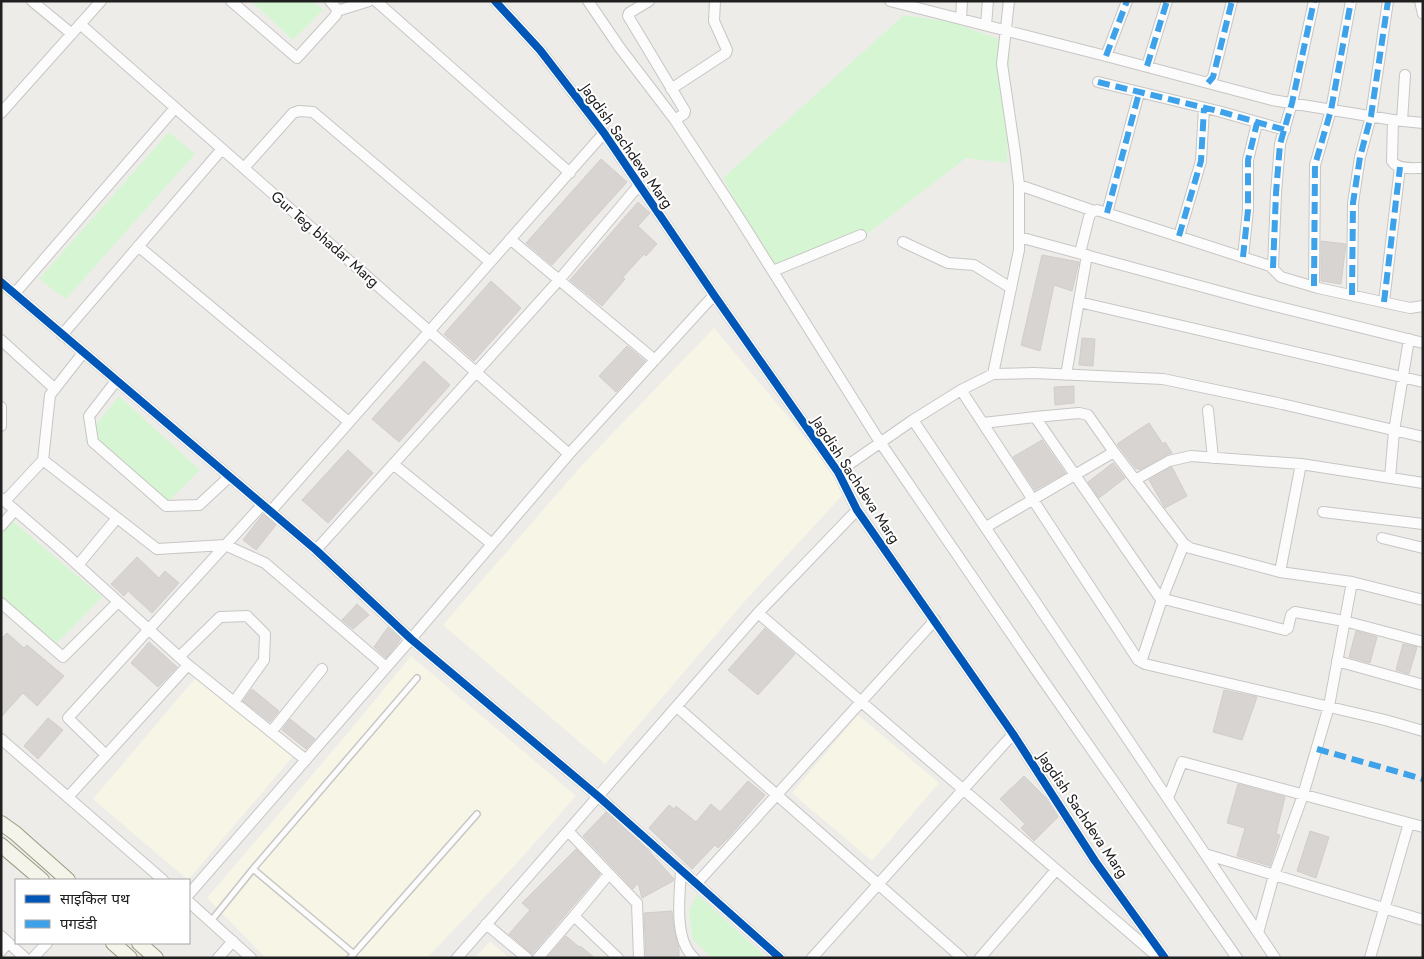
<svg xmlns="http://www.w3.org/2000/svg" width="1424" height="959" viewBox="0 0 1424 959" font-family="Jost,'Noto Sans Devanagari',sans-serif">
  <rect width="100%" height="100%" fill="#eeece9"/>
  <path fill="#f7f5e5" d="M714 328 848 489 744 602 605 764 443 625 583 464Z
    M411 656 576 796 515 865 427 958H266L207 898 352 728Z
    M198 675 294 755 188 880 93 799Z
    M858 715 939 783 872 861 792 793Z
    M490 941 509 958H475Z"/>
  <path fill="#d6f6d3" d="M251 1H313L323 10 293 40Z
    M904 15 951 22 1010 43 1007 163 966 158 858 241 772 271 723 178Z
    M169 132 195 154 66 299 39 279Z
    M119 396 200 470 166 504 84 440Z
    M9 518 102 597 57 643 1 597V528Z
    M697 894 767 958H713L693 940 689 912Z"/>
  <path fill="#d7d4d2" stroke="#d2cdca" d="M601 159 627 182 552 265 526 243Z
    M638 202 650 213 638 226 657 244 646 256 644 254 623 277 625 279 602 306 570 280Z
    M1321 241 1346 244 1341 284 1321 281Z
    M1042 255 1079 262 1072 291 1054 285 1040 351 1021 345Z
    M491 281 521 308 474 361 444 334Z
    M1082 338 1095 339 1093 366 1079 365Z
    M627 346 645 361 616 392 599 376Z
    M424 361 450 385 399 442 372 419Z
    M1074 386V403L1055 405 1054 387Z
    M1149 423 1163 444 1165 442 1172 453 1166 455 1139 470 1138 468 1136 469 1117 444Z
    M1042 440 1065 473 1035 490 1013 457Z
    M348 450 373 473 328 523 302 500Z
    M1113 463 1125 478 1099 498 1088 482Z
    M1172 467 1187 496 1165 508 1149 480Z
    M263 514 276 525 256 550 243 540Z
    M137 557 159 578 165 571 179 583 152 613 128 591 124 596 111 584Z
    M357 604 369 615 353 629 342 620Z
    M388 627 401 639 386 658 374 647Z
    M765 628 795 654 758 695 728 670Z
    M1356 631 1377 637 1370 663 1349 657Z
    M7 633 24 648 27 645 64 676 37 706 23 693 1 717V639Z
    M149 642 177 667 158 687 131 663Z
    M1403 644 1417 647 1409 674 1396 670Z
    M252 689 279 711 270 722 243 701Z
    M1224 690 1257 697 1242 740 1213 732Z
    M48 718 63 730 38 759 24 746Z
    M290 719 315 739 306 749 282 730Z
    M1024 776 1046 798 1058 817 1034 841 1021 828 1025 824 1000 799Z
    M748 781 765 795 730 836 718 848 715 845 692 869 649 828 669 805 674 809 676 806 696 822 711 804 720 812Z
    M1238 784 1285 797 1276 834 1280 835 1270 866 1237 856 1245 828 1227 823Z
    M606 812 646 848 674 879 673 881 642 898 638 883 633 889 583 836Z
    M1310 831 1329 837 1316 878 1297 871Z
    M576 849 600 874 532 954 509 934 530 910 522 903Z
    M672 911 674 930 679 949V958H646L644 913Z
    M566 936 579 947 580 946 595 958H547Z"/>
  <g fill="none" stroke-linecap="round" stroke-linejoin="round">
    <g stroke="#c7c6c5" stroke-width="8">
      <path id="service" d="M253 869 354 954
        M211 921 253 869 417 678
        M350 958 477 814"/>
    </g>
    <g stroke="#c7c6c5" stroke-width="12">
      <path id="minor" d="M32 1 72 34
        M231 1 297 58 336 15 337 9 330 1
        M376 1 570 173
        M495 1 540 50 604 133 714 295 838 472 857 510 1013 734 1095 861 1165 958
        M588 1 620 48 675 120 738 216 880 442 1036 670 1237 958
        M649 1 629 13 628 16 685 111 684 114 675 120
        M890 1 1106 56 1272 100 1393 120
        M1420 1 1423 14
        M337 11 369 1
        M961 19 962 1
        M80 24 569 454
        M986 25 988 1
        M1106 56 1127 1
        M1147 66 1167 1
        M1098 82 1218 111 1285 130
        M1208 83 1213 77 1232 1
        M671 89 726 53 727 50 714 21 715 1
        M1 113 101 1
        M1402 121 1405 75
        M1423 123 1393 120 1392 161C1397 170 1413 168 1423 168
        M244 168 293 113 299 111 313 112 490 262
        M1019 185 1094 211
        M1107 213 1139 93
        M1179 236 1201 161 1204 108
        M1019 237 1255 301 1423 343
        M510 239 655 360
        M903 242 948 263 974 265 1011 288
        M138 246 349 422
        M1080 253 1089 217 1091 213 1097 210 1270 266 1281 277 1318 288 1410 308 1423 306
        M1243 257 1248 210V160L1257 123
        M1273 268 1276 193 1280 144 1292 103 1314 1
        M773 271 861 235
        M1 282 316 550 411 639 599 797 780 958
        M1314 286 1315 165 1331 110 1351 1
        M15 293 175 108
        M1352 295 1353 203 1360 157 1371 116 1388 1
        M1079 302 1423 382
        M1384 302 1400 167
        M62 335 222 149
        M1 340 55 389
        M83 353 50 395 43 460 157 549 225 545 265 563 386 667
        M993 374 1019 250V185L1015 152 1002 64 1009 1
        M1066 375 1087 255
        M116 381 89 416 93 442 166 506 199 505 229 477
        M961 390 1138 660 1145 664 1385 720 1423 731
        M1 407V426
        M1208 410 1213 458
        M1035 417 1079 413 1088 415 1114 452
        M913 420 1275 958
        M983 423 1035 417 1160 598 1285 630 1288 628 1291 615 1295 612 1344 621 1423 642
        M393 464 492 544
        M838 472 913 420 961 390 993 374 1034 373 1163 379 1282 404 1423 437
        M1390 478 1394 431 1409 339
        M1135 480 1169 461 1191 456 1301 464 1423 483
        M1 498 59 548 188 665 306 760
        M5 501 43 460
        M270 512 604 133
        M1323 512 1423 524
        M1 526 15 510
        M986 527 1114 452 1184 544 1190 548 1280 572 1352 582 1423 600
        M1382 538 1423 548
        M316 550 559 280 639 185
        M78 565 117 518
        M1280 572 1301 464
        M1 603 63 657 118 602
        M758 613 1159 958
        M179 657 220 617 247 616 265 634 264 660 234 702
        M1337 661 1423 685
        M1141 662 1162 599 1184 544
        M677 707 962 958
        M271 732 322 669
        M1 739 163 880
        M106 755 68 718 262 505
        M68 797 188 665
        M1168 798 1182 762 1423 827
        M568 831 637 903 639 958
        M1205 854 1423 920
        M681 869C680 895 673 939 694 958
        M609 874 574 916 618 958
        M697 883 935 620
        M189 894 411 639 569 454 714 295
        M189 902 251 958
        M486 924 527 958
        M1258 933 1274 875 1303 795 1329 706 1352 582
        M1 936 25 958
        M1 951 8 943
        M33 958 47 943
        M218 958 233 941
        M457 958 758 613 857 510
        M538 958 574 916
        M812 958 1013 734
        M980 958 1056 870
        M1370 958 1409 823"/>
    </g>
    <g stroke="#9a997f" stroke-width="16">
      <path id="secondary" d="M1 823 15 833 68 880
        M1 845 42 880
        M113 943 130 958
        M139 943 156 958"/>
    </g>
    <use href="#service" stroke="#fcfcfc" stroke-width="5"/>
    <use href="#minor" stroke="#fcfcfc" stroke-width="10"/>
    <use href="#secondary" stroke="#f5f4eb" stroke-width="14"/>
    <path stroke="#3da2ea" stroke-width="6" stroke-dasharray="12 6" stroke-linecap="butt" d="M1106 56 1127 1
      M1147 66 1167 1
      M1098 82 1218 111 1285 130
      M1208 83 1213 77 1232 1
      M1107 213 1139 93
      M1179 236 1201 161 1204 108
      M1243 257 1248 210V160L1257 123
      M1273 268 1276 193 1280 144 1292 103 1314 1
      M1314 286 1315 165 1331 110 1351 1
      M1352 295 1353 203 1360 157 1371 116 1388 1
      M1384 302 1400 167
      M1317 749 1423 779"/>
    <g stroke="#fff" stroke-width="11">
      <path id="cycleway" d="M495 1 540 50 604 133 714 295 838 472 857 510 1013 734 1095 861 1165 958
        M1 282 316 550 411 639 599 797 780 958"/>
    </g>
    <use href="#cycleway" stroke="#0057b8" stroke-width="8"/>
  </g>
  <g text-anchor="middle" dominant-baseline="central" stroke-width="4" stroke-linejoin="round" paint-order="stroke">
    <g font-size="15" fill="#202020" stroke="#fff">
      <text transform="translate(627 146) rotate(55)">Jagdish Sachdeva Marg</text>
      <text transform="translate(325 239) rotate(41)">Gur Teg bhadar Marg</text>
      <text transform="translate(856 480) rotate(57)">Jagdish Sachdeva Marg</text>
      <text transform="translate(1083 815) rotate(56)">Jagdish Sachdeva Marg</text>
    </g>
  </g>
  <rect width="1424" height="959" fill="none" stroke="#202020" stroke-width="5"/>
  <rect x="15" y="879" width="175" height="65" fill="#ffffff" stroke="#a6a6a6"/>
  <rect x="25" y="895" width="25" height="8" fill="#0057b8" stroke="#a6a6a6"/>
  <text x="60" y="904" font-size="15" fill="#202020">साइकिल पथ</text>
  <rect x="25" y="920" width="25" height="8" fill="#3da2ea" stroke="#a6a6a6"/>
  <text x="60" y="929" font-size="15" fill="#202020">पगडंडी</text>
</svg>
